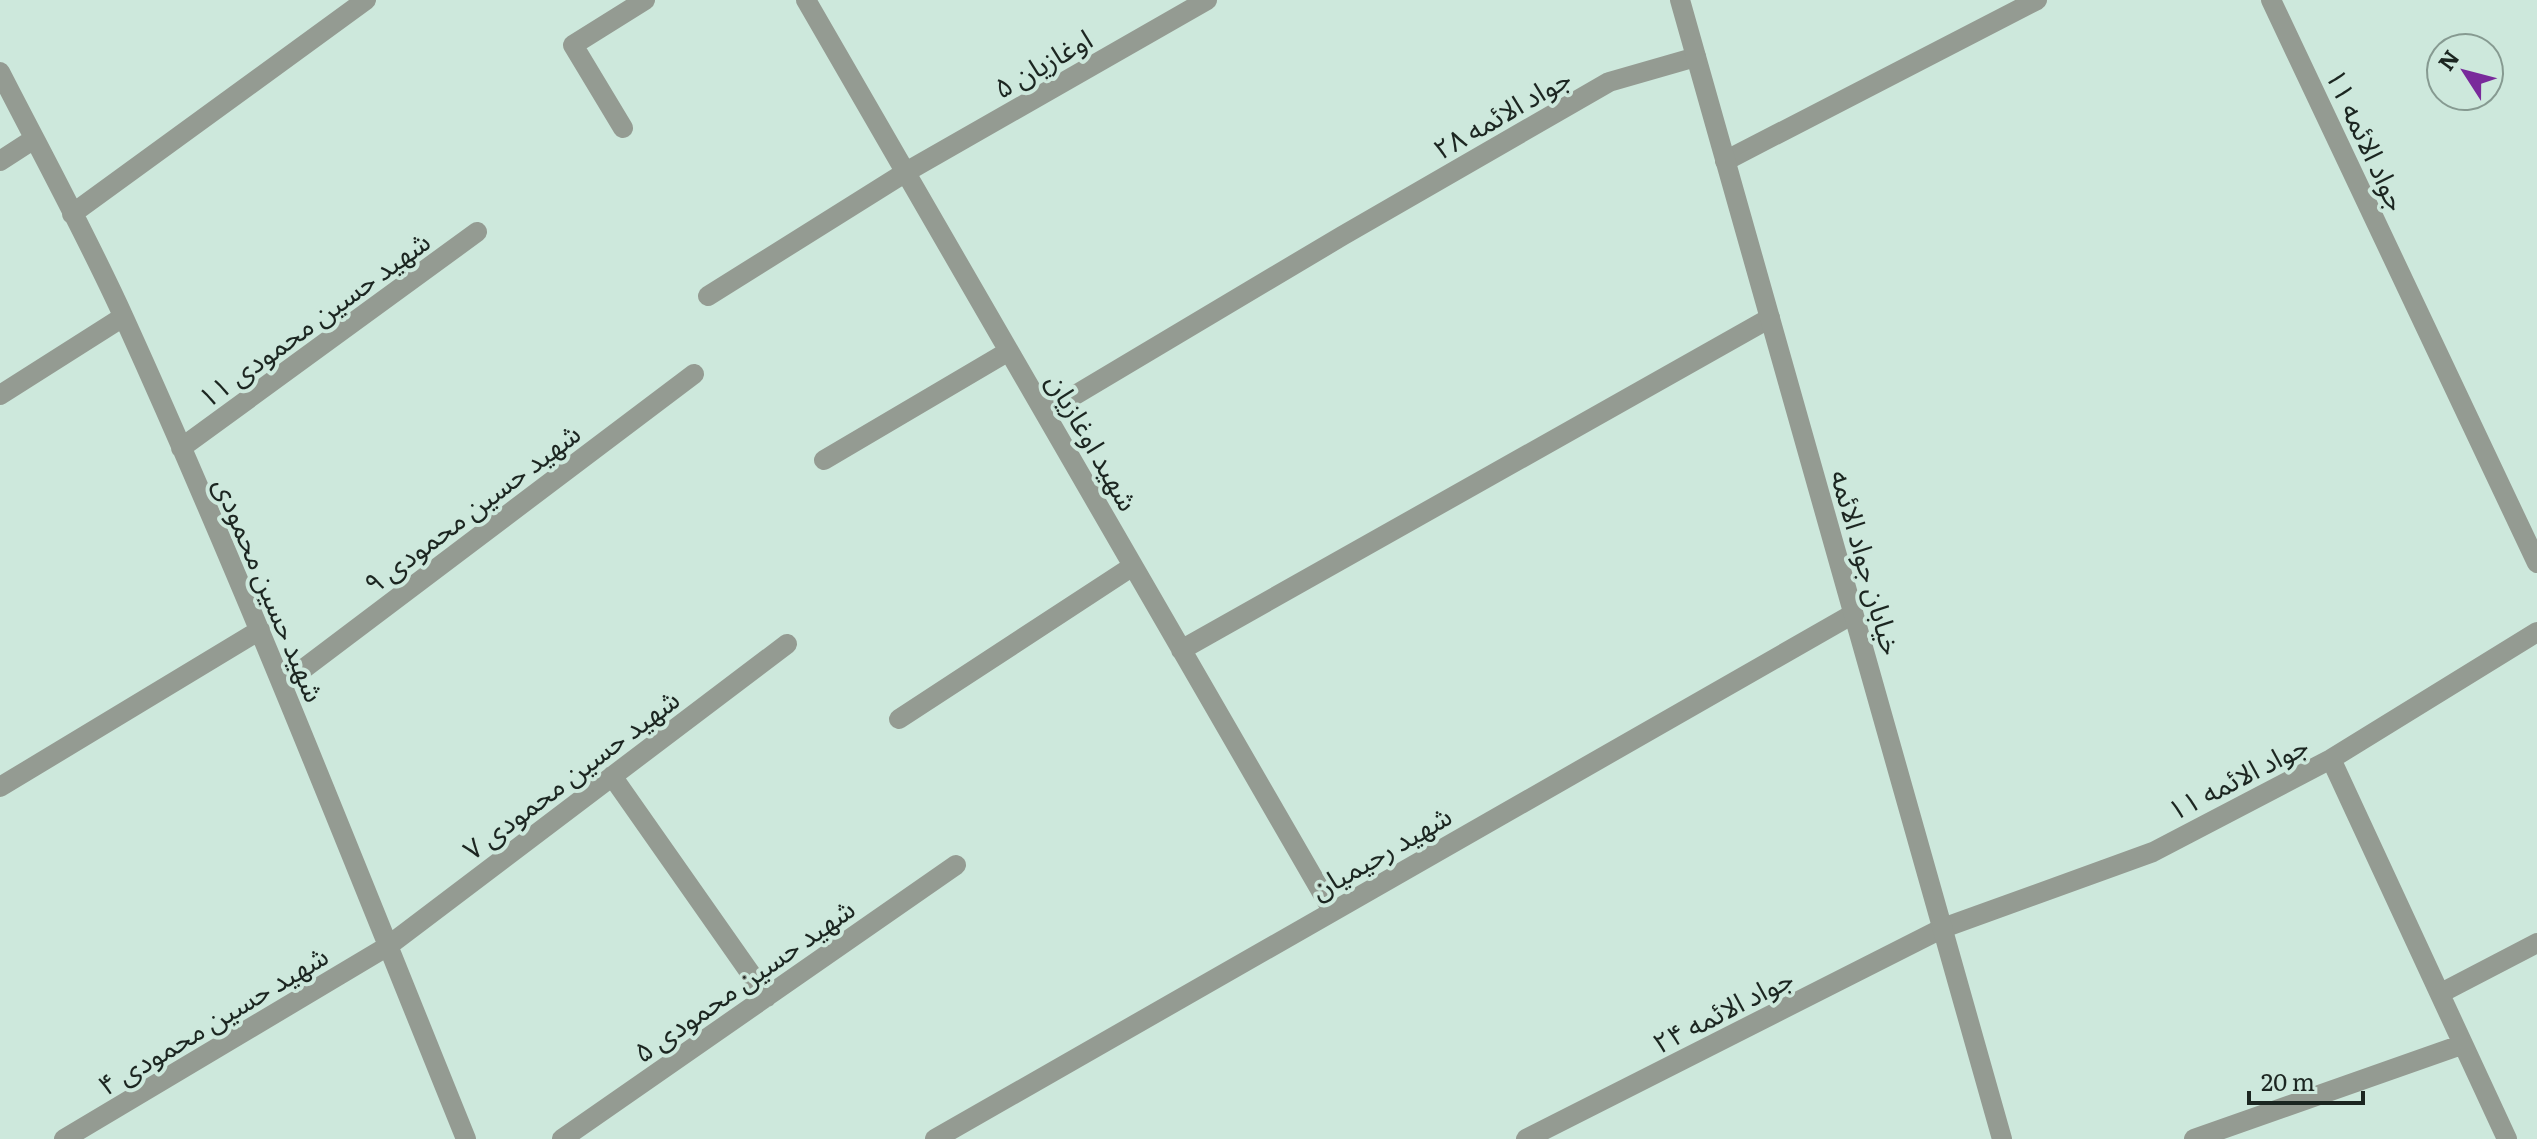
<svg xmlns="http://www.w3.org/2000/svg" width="2537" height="1139" viewBox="0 0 2537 1139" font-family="Literata,'Noto Sans Arabic',serif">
  <rect width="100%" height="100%" fill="#cde8dc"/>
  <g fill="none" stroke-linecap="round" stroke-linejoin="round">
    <path stroke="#949b92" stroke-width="20" d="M806 0 1332 910
      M2271 0 2537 563
      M0 72C42 154 87 236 125 320 247 589 355 865 466 1139
      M623 128 573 45 645 0
      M0 161 34 139
      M1725 161 2037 0
      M72 214 366 0
      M708 296 906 172 1207 0
      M0 395 123 317
      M1045 413 1342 236 1609 82 1696 57
      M181 448 477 232
      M824 460 1009 351
      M1181 650 1770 318
      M282 685 694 374
      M899 719 1133 566
      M2331 759 2507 1139
      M612 776 767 997
      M0 787 260 630
      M2441 993 2537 943
      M64 1139 388 946 787 644
      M562 1139 956 865
      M935 1139 1853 614
      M1526 1139 1943 928 2153 852 2331 759 2537 632
      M2194 1139 2461 1045"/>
    <path stroke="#949b92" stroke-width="20" d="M1680 0 2002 1139"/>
  </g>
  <g text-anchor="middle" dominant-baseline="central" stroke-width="8" stroke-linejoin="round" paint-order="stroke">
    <g font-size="28" fill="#1c2621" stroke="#cde8dc">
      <text transform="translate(1042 62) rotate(-30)">اوغازیان ۵</text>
      <text transform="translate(1501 112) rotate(-30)">جواد الائمه ۲۸</text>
      <text transform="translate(2368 139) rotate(65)">جواد الائمه ۱۱</text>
      <text transform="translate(313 318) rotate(-36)">شهید حسین محمودی ۱۱</text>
      <text transform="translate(1094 441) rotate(60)">شهید اوغازیان</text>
      <text transform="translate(471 507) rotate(-37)">شهید حسین محمودی ۹</text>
      <text transform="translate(1868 562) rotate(74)">خیابان جواد الائمه</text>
      <text transform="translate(271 589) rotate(67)">شهید حسین محمودی</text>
      <text transform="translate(570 773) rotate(-37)">شهید حسین محمودی ۷</text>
      <text transform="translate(2237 776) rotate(-27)">جواد الائمه ۱۱</text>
      <text transform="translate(1380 851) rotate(-30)">شهید رحیمیان</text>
      <text transform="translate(743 979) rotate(-35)">شهید حسین محمودی ۵</text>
      <text transform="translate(1722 1009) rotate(-27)">جواد الائمه ۲۴</text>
      <text transform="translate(212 1019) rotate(-31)">شهید حسین محمودی ۴</text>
    </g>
  </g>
  <g transform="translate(2465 72) rotate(306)"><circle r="38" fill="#cde8dc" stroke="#869a91" stroke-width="2"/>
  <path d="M0-6L14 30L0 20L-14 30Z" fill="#792a9b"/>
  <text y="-12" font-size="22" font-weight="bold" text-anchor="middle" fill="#1c2621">N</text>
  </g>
  <path d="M2249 1091v12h114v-12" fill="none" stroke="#1c2621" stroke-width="4"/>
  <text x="2261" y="1091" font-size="24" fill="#1c2621" stroke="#cde8dc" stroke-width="6" paint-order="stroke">20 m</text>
</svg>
